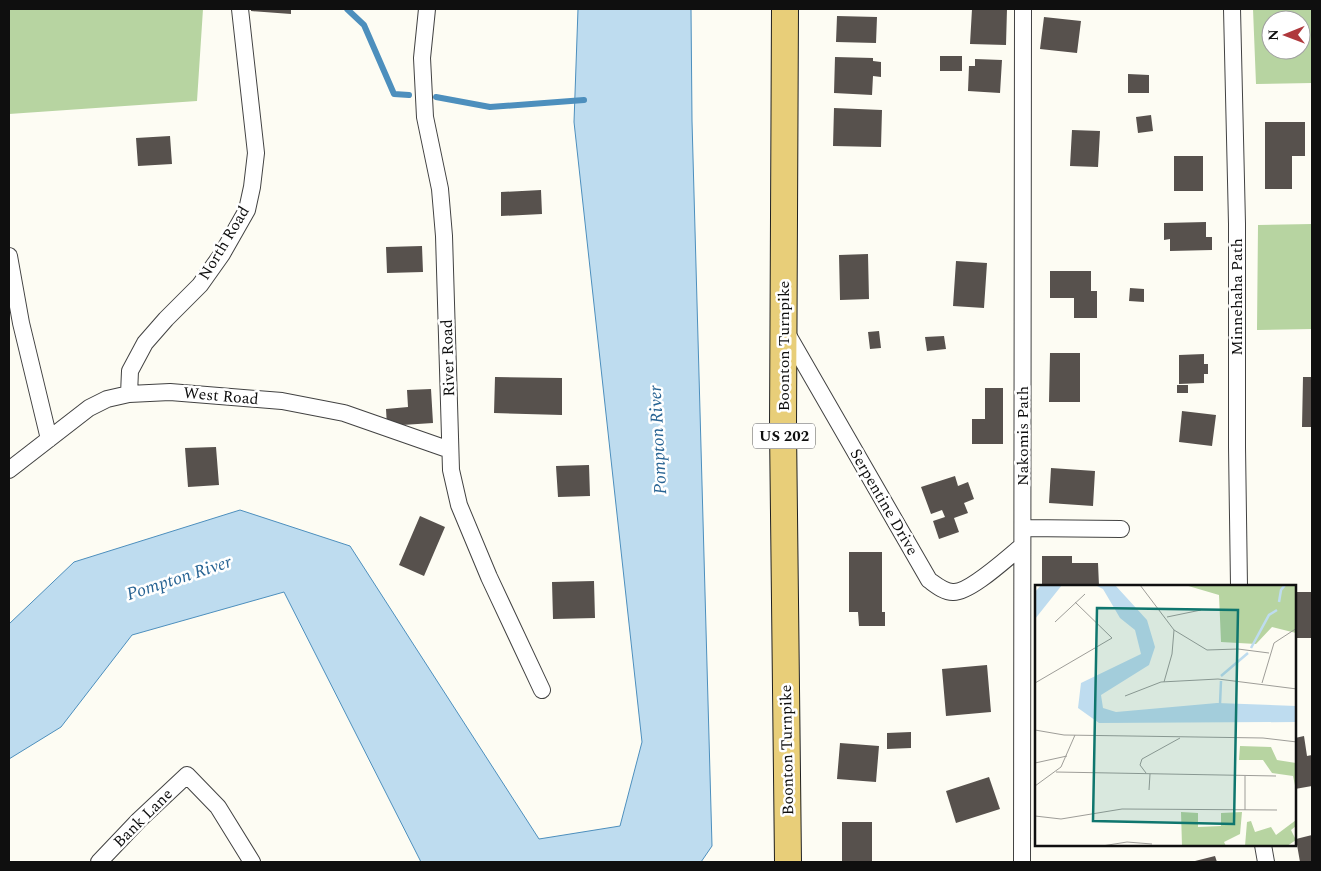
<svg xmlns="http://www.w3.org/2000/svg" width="1321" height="871" viewBox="0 0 1321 871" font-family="Spectral,serif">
  <rect width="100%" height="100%" fill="#fdfcf3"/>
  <path fill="#b7d4a1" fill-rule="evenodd" d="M9 9H203L197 101 9 114Z
    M1253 9H1312V83L1256 84ZM1271 20H1301V50H1271Z
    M1312 224V329L1257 330 1258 225Z"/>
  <path fill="#bedcef" stroke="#4d8fbd" d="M578 9H691L692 121 712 846 701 862H421L284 592 132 635 61 727 9 759V624L74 562 240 510 350 546 539 839 620 826 642 742 574 122Z"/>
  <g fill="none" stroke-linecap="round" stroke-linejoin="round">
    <path stroke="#4d8fbd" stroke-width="6" d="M347 9 364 25 394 94 409 95
      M436 97 490 107 584 100"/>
  </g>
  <path fill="#57514d" d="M251 9H291V14L251 11Z
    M972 9H1007L1006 45 970 44Z
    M837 16 877 17 876 43 836 42Z
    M1044 17 1081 21 1077 53 1040 49Z
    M940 56H962V71H940Z
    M835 57 873 58V61L881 62V77L873 76 872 95 834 93Z
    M975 59 1002 60 1000 93 968 91 969 66H975Z
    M1128 74 1149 75V93H1128Z
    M834 108 882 110 881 147 833 146Z
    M1151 115 1153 131 1138 133 1136 117Z
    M1265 122H1305V156H1292V189H1265Z
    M1072 130 1100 131 1098 167 1070 166Z
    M170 136 172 164 138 166 136 138Z
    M1174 156H1203V191H1174Z
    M541 190 542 214 501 216V192Z
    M1206 222V237H1212V250L1170 251V239L1164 240V223Z
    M422 246 423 272 387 273 386 247Z
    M868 254 869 299 840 300 839 255Z
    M956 261 987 263 984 308 953 306Z
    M1050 271H1091V291H1097V318H1074V298H1050Z
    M1130 288 1144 289V302L1129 301Z
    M879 331 881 348 870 349 868 332Z
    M944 336 946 349 927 351 925 337Z
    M1050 353H1080V402H1049Z
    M1204 354V364H1208V374H1204V383L1179 384V355Z
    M495 377 562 378V415L494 413Z
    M1303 377H1312V427H1302Z
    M1177 385H1188V393H1177Z
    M985 388H1003V444H972V419H985Z
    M431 389 433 423 387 426 386 409 408 407 407 390Z
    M1182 411 1216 415 1212 446 1179 442Z
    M216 447 219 485 188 487 185 448Z
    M589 465 590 496 558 497 556 466Z
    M1051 468 1095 471 1093 506 1049 503Z
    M955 476 958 486 968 482 974 499 964 503 968 513 954 518 959 532 939 539 933 521 945 517 942 510 931 514 921 487Z
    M420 516 445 527 424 576 399 565Z
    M849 552H882V612H885V626H859L858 612H849Z
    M1042 556H1072V563H1098L1099 586H1042Z
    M594 581 595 618 553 619 552 582Z
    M1295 592H1312V638H1295Z
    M987 665 991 712 946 716 942 669Z
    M911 732V748L887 749V733Z
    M1304 736 1307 756 1312 755V786L1295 789V738Z
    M840 743 879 746 876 782 837 779Z
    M989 777 1000 809 956 823 946 791Z
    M842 822H872V862H842Z
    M1312 835V862H1300L1296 839Z
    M1215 856 1217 862H1191Z"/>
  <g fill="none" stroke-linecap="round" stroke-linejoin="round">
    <g stroke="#424242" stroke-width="18">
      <path id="minor" d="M427 9 422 58 425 117 440 189 444 236 451 470 459 505 489 577 542 690
        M1232 9 1237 224V447L1239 586
        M9 256 21 323 49 439
        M785 330 929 580C936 585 944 592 953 592 970 593 1008 557 1022 546
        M129 394 130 371 145 343 166 319 200 285 222 254 247 210 252 187 256 153 240 9
        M9 470 89 408 107 399 129 394 170 392 282 401 344 413 450 450
        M1023 528 1121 529
        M1263 845 1266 862
        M99 862 139 820 187 775 218 807 252 862
        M1022 862 1023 9"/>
    </g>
    <g stroke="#202020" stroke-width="28">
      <path id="primary" d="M785 9 783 428 788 862"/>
    </g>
    <use href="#minor" stroke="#fff" stroke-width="16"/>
    <use href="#primary" stroke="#e8ce79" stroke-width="26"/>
  </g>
  <g text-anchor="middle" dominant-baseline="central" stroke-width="5" stroke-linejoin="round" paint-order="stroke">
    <rect fill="#fff" stroke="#575757" stroke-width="1" x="753" y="423.5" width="62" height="25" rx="4"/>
    <g font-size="15" font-weight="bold" fill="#0f0f0f">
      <text x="784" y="436">US 202</text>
    </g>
    <g font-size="16" fill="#0f0f0f" stroke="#fff">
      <text transform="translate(224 243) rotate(-59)">North Road</text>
      <text transform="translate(1237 297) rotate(-90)">Minnehaha Path</text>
      <text transform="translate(784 346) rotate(-90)">Boonton Turnpike</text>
      <text transform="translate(448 358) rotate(-92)">River Road</text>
      <text transform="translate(221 396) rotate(5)">West Road</text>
      <text transform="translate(1023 436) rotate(-90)">Nakomis Path</text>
      <text transform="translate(884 502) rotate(60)">Serpentine Drive</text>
      <text transform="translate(787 750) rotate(-91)">Boonton Turnpike</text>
      <text transform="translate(143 818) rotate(-45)">Bank Lane</text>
    </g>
    <g font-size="18" font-style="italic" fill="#276393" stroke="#fff">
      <text transform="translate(658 440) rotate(-93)">Pompton River</text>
      <text transform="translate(179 578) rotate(-18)">Pompton River</text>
    </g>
  </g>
  <g transform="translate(1035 585)">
    <rect width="261" height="261" fill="#fdfcf3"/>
    <path d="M150 0H261V48L237 42 221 59 186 57 184 10ZM205 161 236 162 242 175 261 178V205L258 191 237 188 228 175H204ZM146 227 163 228V242L186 241V228L207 227 205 249 189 257 191 261H147ZM261 235V241L256 245 261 255 252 261H210L212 237 216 236 220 247 236 242 241 250Z" fill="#b7d4a1"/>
    <path d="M6 0H27L0 34V7ZM60 0H80L112 35 120 62 114 80 66 110 68 123 81 127 182 118 261 121V137L64 138 43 123 46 98 106 69 100 45 85 33 68 4Z" fill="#bedcef"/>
    <path fill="none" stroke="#bedcef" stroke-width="2.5" d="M244 17 246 5 250 0M216 63 234 30 242 25M186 91 213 68M185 119 186 96"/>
    <path fill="none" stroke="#9e9d98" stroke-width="1" d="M105 0 139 45 137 69 129 97M132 32 166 25M20 37 50 9M139 45 172 65 203 64 234 68M0 98 77 53 40 17M227 98 239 58 262 43M90 111 126 97 183 94 262 104M0 145 29 150 228 153 262 157M0 178 32 171M21 187 241 191M111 188 105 180 107 174 145 153M0 201 26 182 40 150M114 205 115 189M210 225V191M0 231 26 234 87 224 242 225M67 261 92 257 117 259"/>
    <path fill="#0f766e" fill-opacity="0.15" stroke="#0f766e" stroke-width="2.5" d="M62 23 203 25 199 239 58 236Z"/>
    <rect width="261" height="261" fill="none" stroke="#0f0f0f" stroke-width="2.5"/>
  </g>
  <rect width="1321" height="871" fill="none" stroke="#0f0f0f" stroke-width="20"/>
  <g transform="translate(1286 35) rotate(269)"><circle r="24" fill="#ffffff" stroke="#9f9f9f"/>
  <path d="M0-4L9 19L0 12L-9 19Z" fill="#af383c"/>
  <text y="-8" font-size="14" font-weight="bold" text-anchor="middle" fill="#0f0f0f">N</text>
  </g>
</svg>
